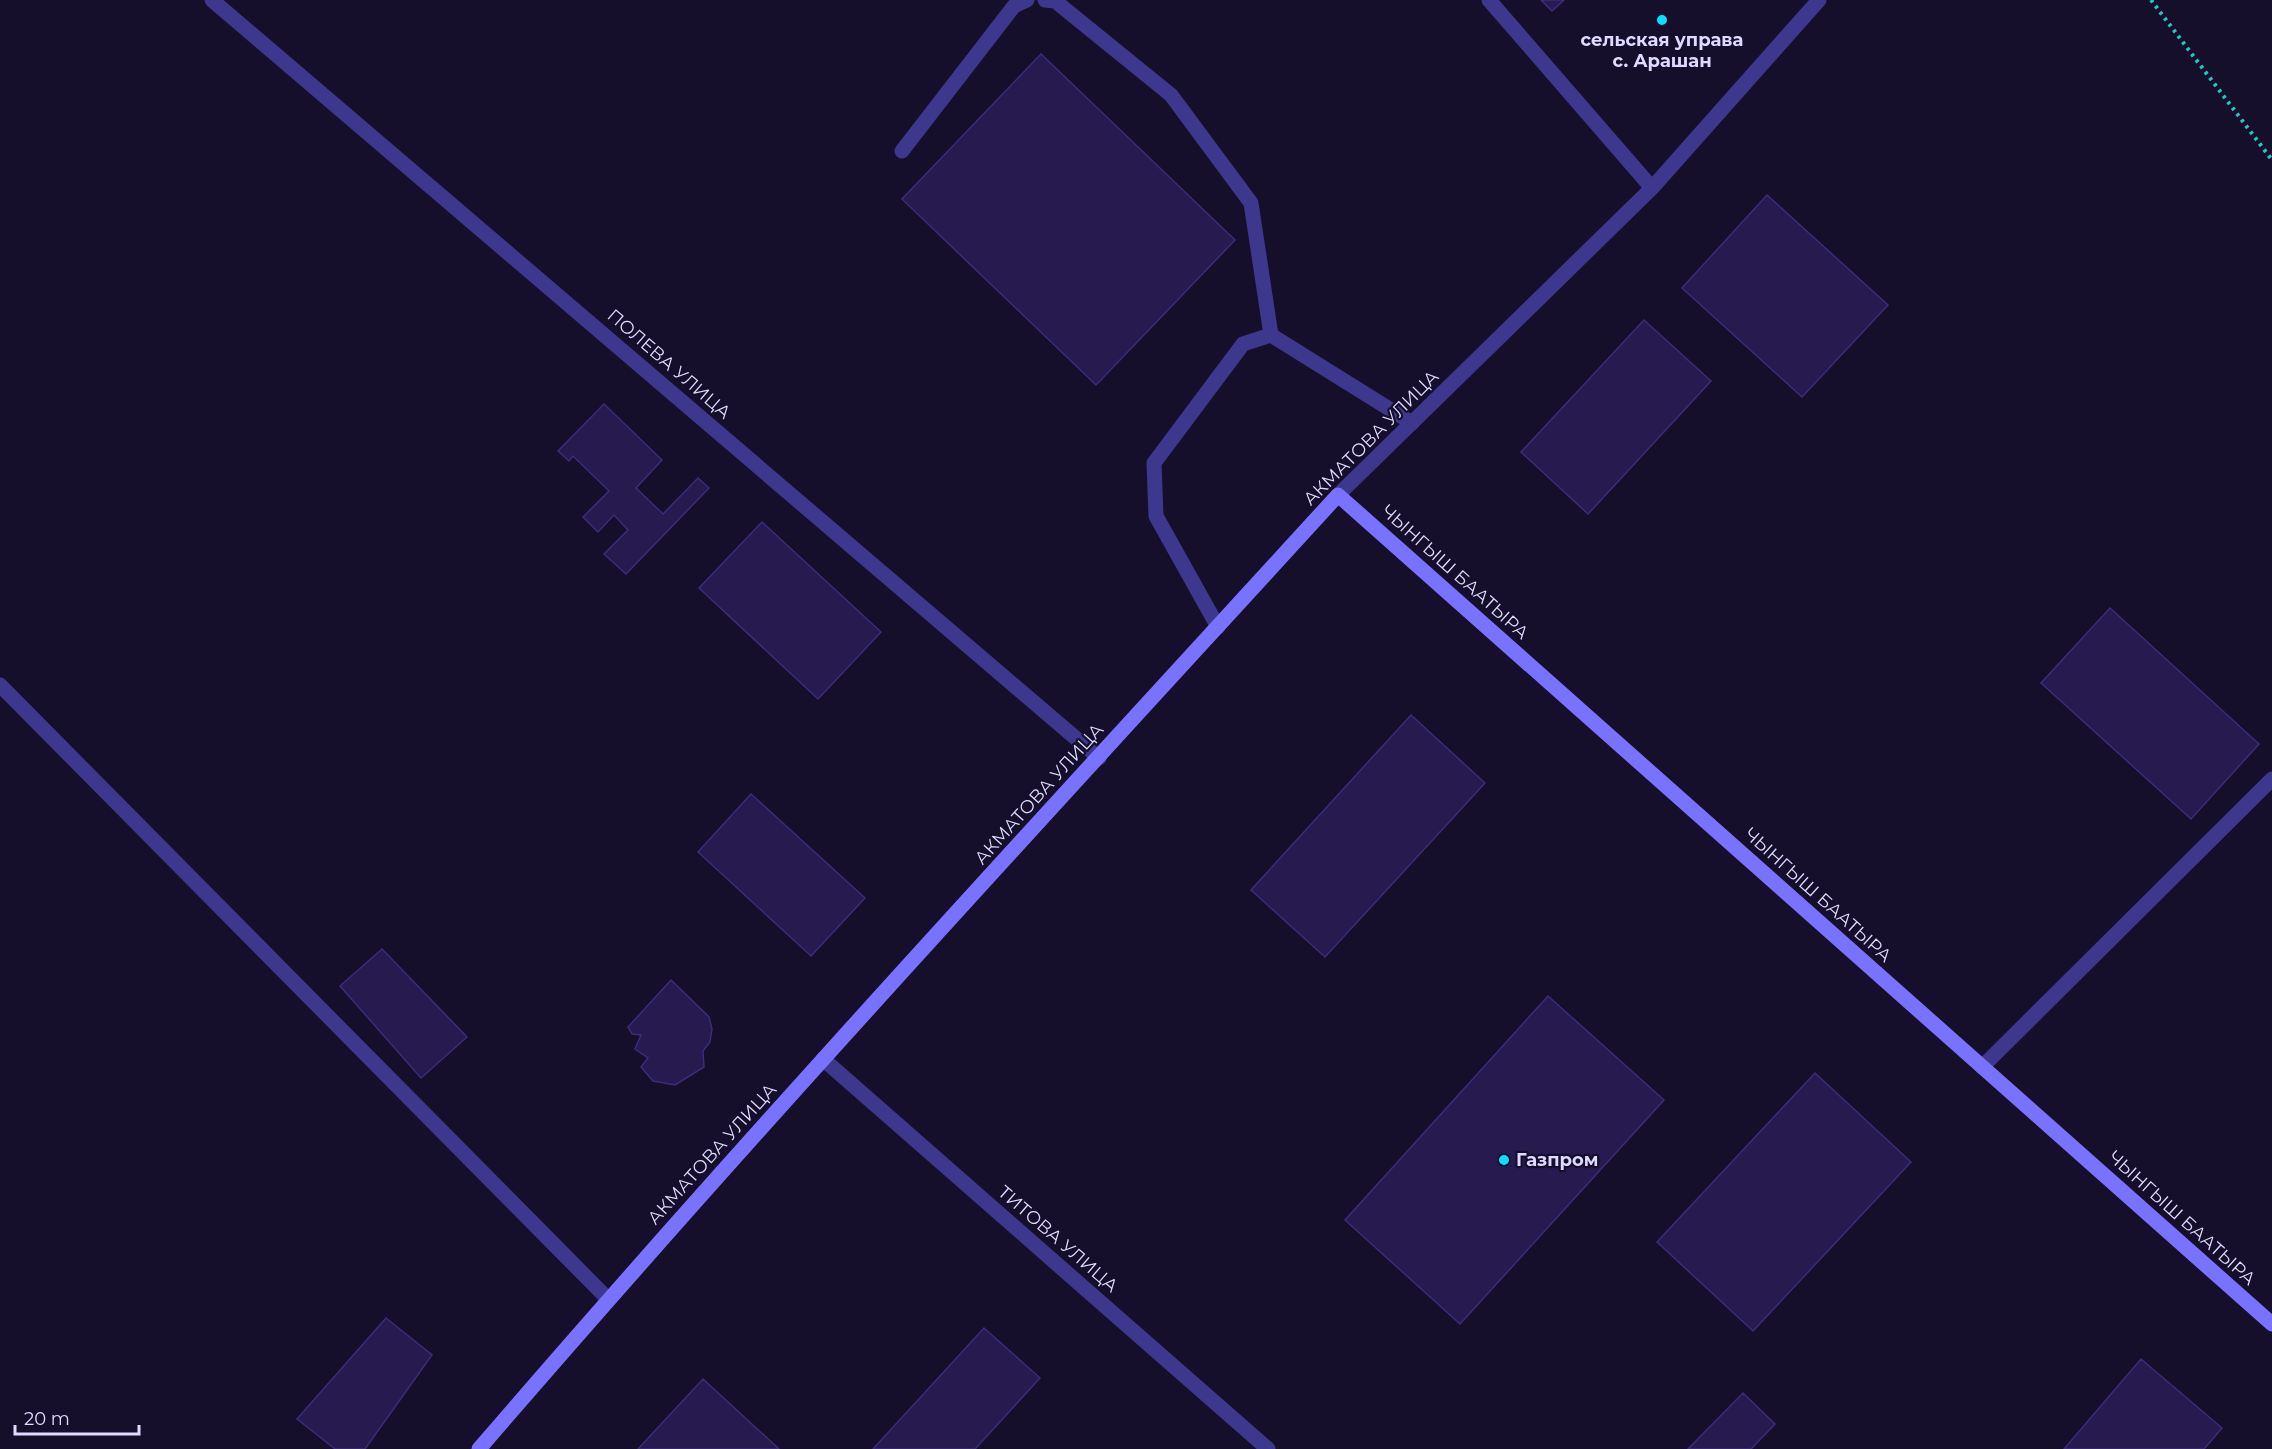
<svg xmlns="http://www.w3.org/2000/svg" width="2272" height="1449" viewBox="0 0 2272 1449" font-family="Montserrat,sans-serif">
  <rect width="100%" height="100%" fill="#150f2c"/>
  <path fill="#261a4e" stroke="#3d2b7c" stroke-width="1.5" d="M1541 0H1564L1552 11Z
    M1041 54 1235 240 1096 385 902 199Z
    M1767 195 1888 305 1802 397 1682 288Z
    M1644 320 1711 381 1588 514 1521 452Z
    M604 404 662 460 636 488 663 514 698 478 709 488 626 574 604 554 628 530 614 515 598 532 583 517 609 491 573 456 569 461 558 451Z
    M762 522 881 632 818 699 699 588Z
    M2110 608 2259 744 2191 819 2041 683Z
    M1411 715 1485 783 1325 957 1251 890Z
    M751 794 865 898 811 956 698 852Z
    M382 949 467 1037 421 1078 340 986Z
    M671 980 709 1017 712 1029 710 1042 703 1051 704 1067 675 1085 653 1081 641 1067 648 1058 635 1049 641 1035 632 1034 628 1027Z
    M1548 996 1664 1100 1460 1324 1345 1220Z
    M1815 1073 1911 1162 1753 1331 1657 1242Z
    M386 1318 432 1355 365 1449H335L297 1419Z
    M984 1328 1040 1378 975 1449H873Z
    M2141 1359 2222 1428 2204 1449H2064Z
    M703 1379 779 1449H638Z
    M1743 1393 1775 1424 1751 1449H1688Z"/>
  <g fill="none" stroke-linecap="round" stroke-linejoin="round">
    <path stroke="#28c5c0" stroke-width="4" stroke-dasharray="3 4.5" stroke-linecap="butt" d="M2151 0 2272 160"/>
    <path stroke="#3d378e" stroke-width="15" d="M1045 0 1055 1 1171 95 1251 203 1271 335
      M902 151 1014 6 1027 0
      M1218 627 1156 516 1154 463 1243 344 1271 335 1412 423
      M0 685 608 1299"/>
    <path stroke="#3d378e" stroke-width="15" d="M212 0 1099 758
      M1489 0 1652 188
      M1338 495 1652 188 1819 0
      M823 1059 1268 1449
      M1982 1067 2272 779"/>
    <path stroke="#7971ff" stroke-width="15" d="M479 1449C758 1125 1049 811 1338 495L2272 1324"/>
  </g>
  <g fill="#06dfff" stroke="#150f2c" stroke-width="2">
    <circle cx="1662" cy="20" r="6"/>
    <circle cx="1504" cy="1160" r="6"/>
  </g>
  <g text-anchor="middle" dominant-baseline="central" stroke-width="4.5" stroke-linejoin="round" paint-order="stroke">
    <g font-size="18" font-weight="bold" fill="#dfdaff" stroke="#150f2c">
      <text x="1662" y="40">сельская управа<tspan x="1662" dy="21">с. Арашан</tspan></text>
      <text x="1516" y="1160" text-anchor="start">Газпром</text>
    </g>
    <g font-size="18" fill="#dfdaff" stroke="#150f2c">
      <text transform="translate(669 364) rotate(41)">ПОЛЕВА УЛИЦА</text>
      <text transform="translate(1371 438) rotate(-45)">АКМАТОВА УЛИЦА</text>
      <text transform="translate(1455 572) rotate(42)">ЧЫНГЫШ БААТЫРА</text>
      <text transform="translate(1039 794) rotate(-48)">АКМАТОВА УЛИЦА</text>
      <text transform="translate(1818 895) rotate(42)">ЧЫНГЫШ БААТЫРА</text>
      <text transform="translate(712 1154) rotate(-48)">АКМАТОВА УЛИЦА</text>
      <text transform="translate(2182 1218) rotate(42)">ЧЫНГЫШ БААТЫРА</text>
      <text transform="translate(1058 1239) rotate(41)">ТИТОВА УЛИЦА</text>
    </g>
  </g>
  <path d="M15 1425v9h124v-9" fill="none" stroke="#dfdaff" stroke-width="3"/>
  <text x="24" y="1425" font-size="18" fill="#dfdaff" stroke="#150f2c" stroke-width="4.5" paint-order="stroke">20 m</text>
</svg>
